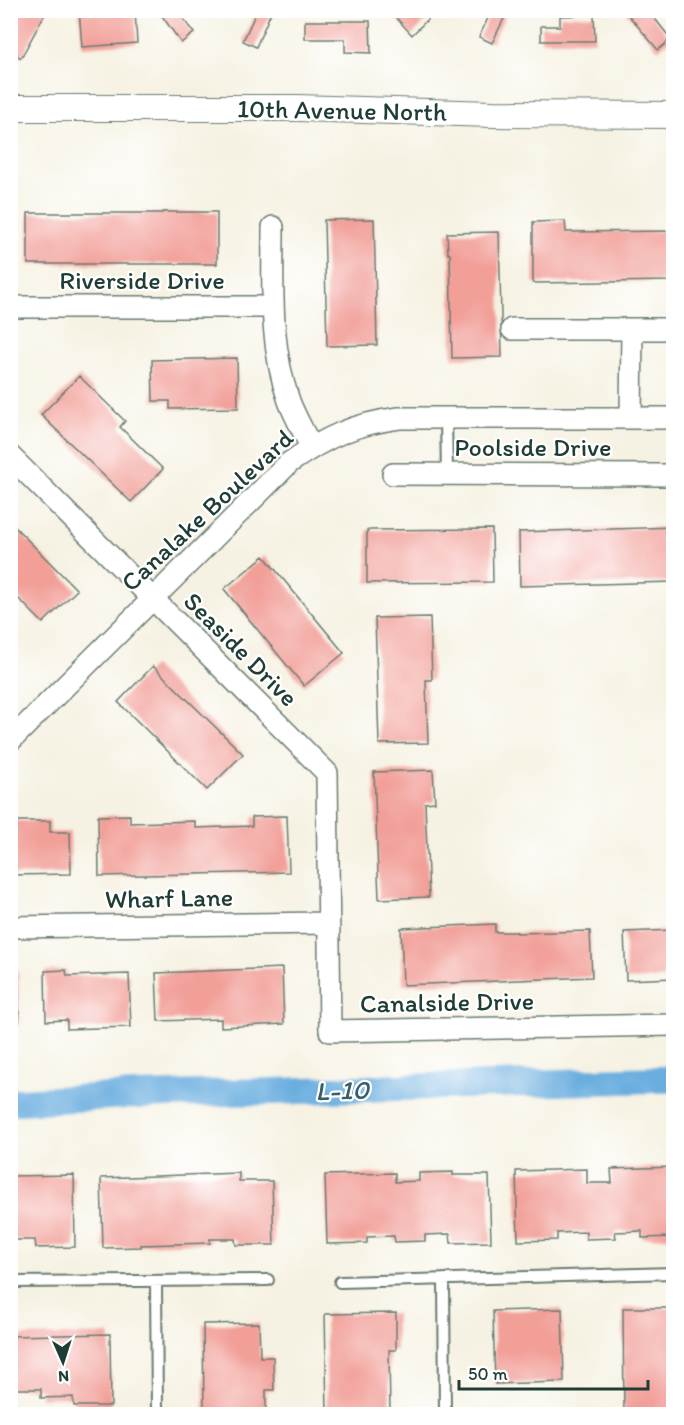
<svg xmlns="http://www.w3.org/2000/svg" width="684" height="1425" viewBox="0 0 684 1425" font-family="Itim,sans-serif">
  <rect width="100%" height="100%" fill="#fff"/>
  <filter id="ink" filterUnits="userSpaceOnUse"><feTurbulence type="fractalNoise" baseFrequency=".0167" numOctaves="2"/><feDisplacementMap in="SourceGraphic" scale="12" xChannelSelector="R" yChannelSelector="G"/><feConvolveMatrix kernelMatrix="1 2 1 2 8 2 1 2 1" color-interpolation-filters="sRGB"/></filter>
  <filter id="wash" filterUnits="userSpaceOnUse"><feTurbulence type="fractalNoise" baseFrequency=".008" numOctaves="4" result="noise"/><feDisplacementMap in="SourceGraphic" scale="24" xChannelSelector="R" yChannelSelector="G"/><feGaussianBlur stdDeviation="1.35" result="paint"/><feColorMatrix in="noise" values="0 0 0 0 0 0 0 0 0 0 0 0 0 0 0 0 0 1.4 0 .05"/><feComposite in="paint" operator="in"/></filter>
  <g filter="url(#wash)">
    <rect width="100%" height="100%" fill="#f6f2e3"/>
    <g fill="none" stroke-linecap="round" stroke-linejoin="round">
      <path stroke="#6aaedf" stroke-width="27" d="M10 1102 120 1096 674 1079"/>
    </g>
    <g id="blocks">
      <path fill="#f29f98" d="M10 10H47L21 58 10 52Z
        M79 10H135L137 43 82 47Z
        M158 10H182L179 13 194 33 181 43Z
        M257 10H272L256 47 243 41Z
        M389 10H431L434 13 412 35Z
        M492 10H508L492 43 479 37Z
        M624 10H648L671 39 658 50Z
        M594 15 595 41H541V26H560V16Z
        M305 21H370L371 53 345 52V39H305Z
        M163 212H217V264H28V213H162Z
        M374 219 377 345 327 346 324 220Z
        M565 221 566 232 674 231V281L533 283V222Z
        M499 232 502 357 452 358 450 254H448L447 233Z
        M237 358 238 408 170 409V401H153L152 360Z
        M79 376 125 421 120 427 163 469 131 502 41 415Z
        M10 522 77 590 43 623 10 590Z
        M674 527V582L520 586 519 532Z
        M492 529 493 582 367 583V530Z
        M264 556 344 653 304 686 224 589Z
        M430 617 432 680H426L428 743 379 744 375 618Z
        M153 666 243 754 207 790 118 702Z
        M433 770 435 802 425 803 429 897 379 899 374 772Z
        M130 815V823L195 821V828L252 826V817L287 816 289 872 99 876 98 816Z
        M10 821H50V832H70L71 874 10 875Z
        M495 924V932H517V933L590 931 592 977 403 985 401 928Z
        M674 930V978L626 980 624 932Z
        M282 968 284 1024 221 1027V1019L158 1021 156 973Z
        M66 970 67 976 129 974 131 1027 67 1029V1020L46 1021 45 971Z
        M18 972 19 1023H10V973Z
        M674 1167V1237L642 1238V1231L615 1232 616 1238 586 1239V1232L557 1233V1240L518 1241 516 1171 587 1169V1183H612L611 1169Z
        M453 1172V1175H489L491 1242 451 1243 450 1234 425 1235V1241L395 1242 394 1236 367 1237V1243L327 1244 325 1175 395 1173V1182L419 1181V1173Z
        M239 1173V1181H272L274 1245H236L235 1239H210V1243L141 1245V1247L103 1248 101 1178Z
        M74 1175 75 1247 36 1248 35 1240H10V1176Z
        M623 1308H674V1414H624Z
        M562 1309 564 1382 495 1384 493 1311Z
        M396 1313V1350H389L390 1414H327L325 1314Z
        M259 1323 260 1357H273L274 1390H266V1414H204L203 1324Z
        M110 1334 111 1406H74L73 1397 41 1398V1389H10V1336Z"/>
    </g>
  </g>
  <g filter="url(#ink)">
    <use href="#blocks" fill-opacity="0" stroke="#6a7c71" stroke-width="1.5"/>
    <g fill="none" stroke-linecap="round" stroke-linejoin="round">
      <g stroke="#6a7c71" stroke-width="14">
        <path id="service" d="M446 418 447 474
          M444 1279 445 1414
          M156 1281 157 1414
          M10 1282 268 1280
          M340 1282 674 1273"/>
      </g>
      <g stroke="#6a7c71" stroke-width="24">
        <path id="minor" d="M273 227C273 286 269 344 289 401 295 417 304 432 311 447
          M10 307H273
          M512 329H674
          M631 418 632 329
          M10 456 327 773 330 1031 674 1025
          M393 474 674 475
          M10 741 289 463C326 437 354 424 399 418H674
          M10 927 328 923"/>
      </g>
      <g stroke="#6a7c71" stroke-width="28">
        <path id="tertiary" d="M10 108H298L492 114 674 115"/>
      </g>
      <use href="#service" stroke="#fff" stroke-width="10"/>
      <use href="#minor" stroke="#fff" stroke-width="21"/>
      <use href="#tertiary" stroke="#fff" stroke-width="26"/>
    </g>
  </g>
  <g text-anchor="middle" dominant-baseline="central" stroke-width="4.5" stroke-linejoin="round" paint-order="stroke">
    <g font-size="26" fill="#1f3d34" stroke="#fff">
      <text transform="translate(342 110) rotate(1)">10th Avenue North</text>
      <text x="142" y="280">Riverside Drive</text>
      <text x="533" y="447">Poolside Drive</text>
      <text transform="translate(207 510) rotate(-43)">Canalake Boulevard</text>
      <text transform="translate(241 649) rotate(45)">Seaside Drive</text>
      <text transform="translate(169 898) rotate(-1)">Wharf Lane</text>
      <text transform="translate(447 1002) rotate(-1)">Canalside Drive</text>
    </g>
    <g font-size="27" font-style="italic" fill="#365f67" stroke="#fff">
      <text transform="translate(342 1090) rotate(-2)">L-10</text>
    </g>
  </g>
  <rect width="684" height="1425" fill="none" stroke="#fff" stroke-width="36"/>
  <g transform="translate(63 1362) rotate(177)" stroke="#ffffff" stroke-width="4.5" paint-order="stroke">
  <path d="M0-4.5L10 22L0 15L-10 22Z" fill="#1f3d34"/>
  <text y="-9" font-size="16" font-weight="bold" text-anchor="middle" fill="#1f3d34">N</text>
  </g>
  <path d="M459 1380v9h189v-9" fill="none" stroke="#1f3d34" stroke-width="3"/>
  <text x="468" y="1380" font-size="18" fill="#1f3d34" stroke="#ffffff" stroke-width="4.5" paint-order="stroke">50 m</text>
</svg>
